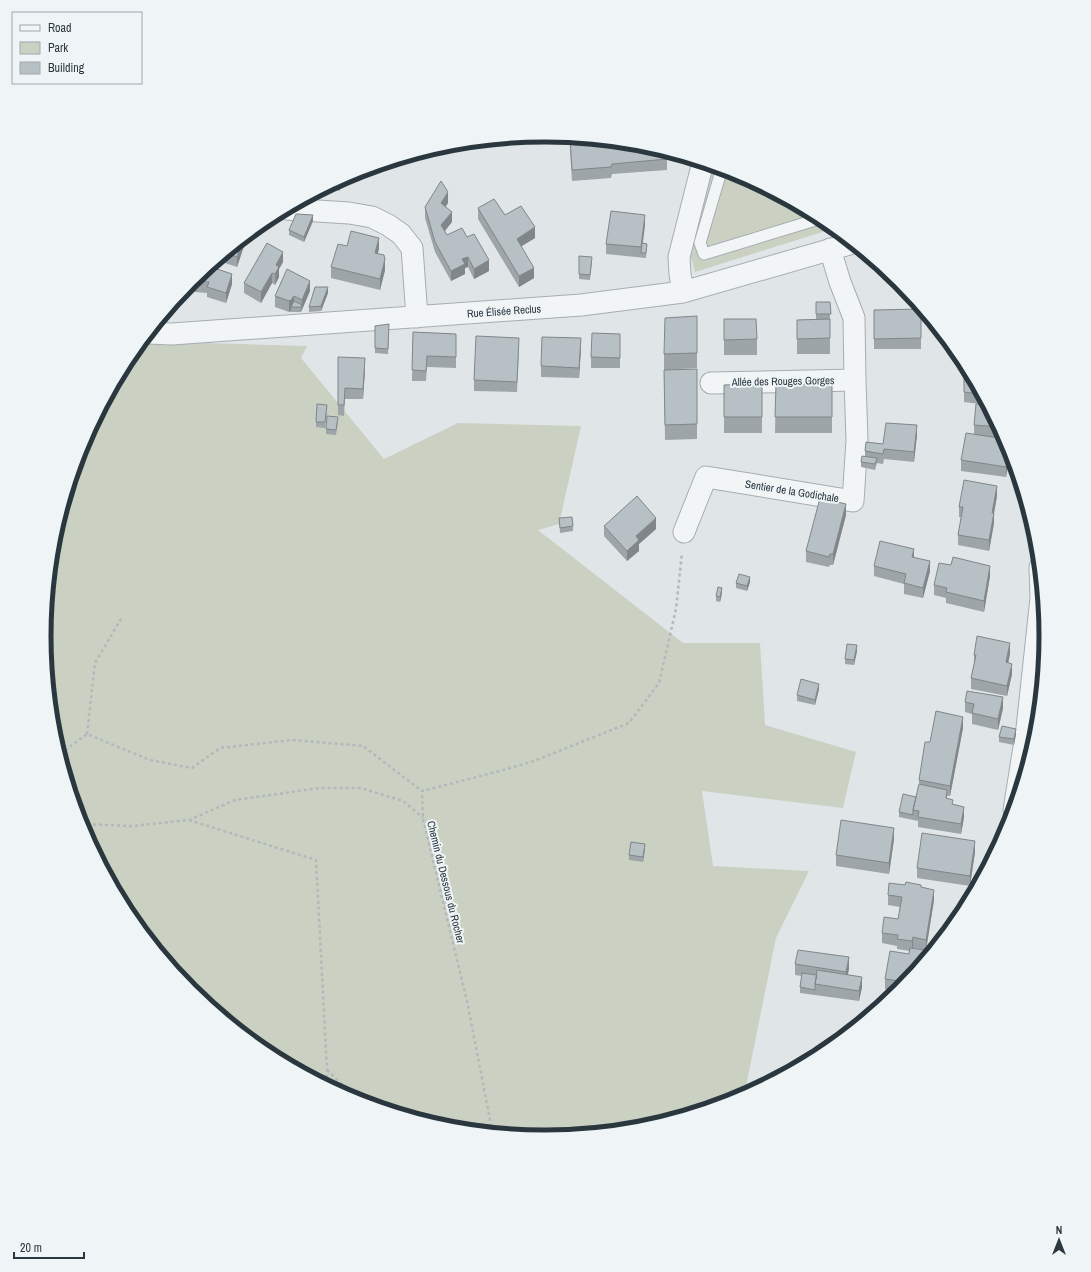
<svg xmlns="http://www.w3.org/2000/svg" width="1091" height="1272" viewBox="0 0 1091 1272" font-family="'Archivo Narrow',sans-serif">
  <rect width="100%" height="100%" fill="#e0e5e8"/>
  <path fill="#cad1c2" d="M489 140 465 146 428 150 448 144Z
    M710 164 738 173 824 219 835 228 695 272 687 244Z
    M142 341 307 346 301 358 384 459 458 423 581 426 559 524 538 530 683 643H760L765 725 856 752 843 808 702 791 713 866 809 871 776 938 746 1086H743L741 1097 643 1128 545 1137 447 1128 353 1099 267 1053 191 990 128 914 82 828 54 734 44 636 54 538 82 444 129 357Z"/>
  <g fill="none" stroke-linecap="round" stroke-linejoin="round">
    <g stroke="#a6adb2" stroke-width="13">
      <path id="service" d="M722 168 700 243 704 254 822 218"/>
    </g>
    <g stroke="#a6adb2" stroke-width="23">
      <path id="minor" d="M286 209 349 213 372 217 388 225 401 234 412 248 417 317
        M683 292 680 274 679 257 703 162
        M149 333 172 334 581 305 683 292 853 243
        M711 383 855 380
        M684 532 706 477 853 501 857 440 855 380 854 318 840 282 830 249
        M1014 810 1027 728 1041 598 1040 567"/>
    </g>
    <path stroke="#b2b8bb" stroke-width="2.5" stroke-dasharray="3 3" stroke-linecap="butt" d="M87 734 95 663 122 617
      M60 754 87 734 150 760 192 768 220 748 292 740 363 746 422 791
      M189 820 316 860 327 1070 326 1085
      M81 824 132 826 189 820 235 800 320 788H361L403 801 423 818
      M327 1070 359 1101
      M494 1132 491 1125 467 1001 423 819 422 791 500 771 534 761 629 723 659 683 676 609 682 553"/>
    <use href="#service" stroke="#f2f5f6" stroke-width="11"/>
    <use href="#minor" stroke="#f2f5f6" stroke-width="21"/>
  </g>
  <path fill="#9da5a9" d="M570 139 667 159V170L612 174 611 178 572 181 570 149Z
    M347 176 339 191 330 185Z
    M448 203 445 207 452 222 445 231 447 235 467 237 489 271 474 279 468 267 465 268V274L451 281 435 252 425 218V207Z
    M478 208 505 215 535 238 521 246 534 278 519 287 478 219Z
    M313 221 304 242 289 235V230Z
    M645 225 643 243 647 244 646 258 606 254V244Z
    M246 236V240L237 267 216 260Z
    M347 246 379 249 377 254 385 270 380 290 331 278V267Z
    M579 256 592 262 590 280 579 279Z
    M283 262 279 269V277L275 285 272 283 261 303 244 293V283Z
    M191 281 232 284 226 303 207 297V293L183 291Z
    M310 291 301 312H291V311L289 312 275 307V296Z
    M328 293 321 311 309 312V307Z
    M816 302H830V354H797V320L816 319Z
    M874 310 921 338V349H874Z
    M697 316V368L664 370V354Z
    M724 319 757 339V355H724Z
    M375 326 389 329 388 354 375 353Z
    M413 332 456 334V368L427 367 426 381H412Z
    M620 334V368H591V357Z
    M519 348 517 392 474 391V380Z
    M581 348 579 378 541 377V366Z
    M338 357 365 369 363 399H345L344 416 338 415Z
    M697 369V439L665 440 664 370Z
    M964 377H973L1003 432 1002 438 995 437 1009 444 1006 477 961 471V460L974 434V425L979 404 964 402Z
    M762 384V433H724V385Z
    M832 384V433H775L776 385Z
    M327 410 325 428 316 427V422Z
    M338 422 336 435 326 434V429Z
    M917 435 914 462 884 459 883 464 877 463 875 470 861 467V462L865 456V451L883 444Z
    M997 496 994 513V523L989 551 958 545V535L961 517H959V507Z
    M846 515 833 565H830L829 567 806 562V551Z
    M559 518 573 526V531L560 533Z
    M604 526 656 529 639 544V551L627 561 604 536Z
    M914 557 930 571 923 598 904 594V584L874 576V566Z
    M990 576 984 612 946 603V598L934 595V585Z
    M750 582 747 591 736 588V583Z
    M722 593 720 602 716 601V596Z
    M857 651 854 665 845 664V659Z
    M1010 654 1008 663 1012 674 1007 696 971 689V678L974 665V655Z
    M819 689 815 705 797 701V695Z
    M965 702 1003 708 998 730 972 724V714L965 712Z
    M963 728 950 796H947V798L964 817 961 834 918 827V821L899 817V812L916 797 919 784V780L930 742Z
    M1016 734 1014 745 999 742V737Z
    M894 839 889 874 836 866V855Z
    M645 849 643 862 629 860V855Z
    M975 852 970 886 917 878V868Z
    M905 885 921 887 934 900 926 950 913 948V949L925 960 899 992 885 989V979L909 954 910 951 897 949V946L882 943V933L898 919 900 907 888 905V895Z
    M795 964 849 968 848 975 862 987 859 1001 800 993V987L802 976 795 975Z"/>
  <path fill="#808689" d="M347 176 339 191V180Z
    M448 192V203L441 214V203Z
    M452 212V222L441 235V225Z
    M313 215V221L304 242V237Z
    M645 215V225L641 253V247Z
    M535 227V238L517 249V239Z
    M246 236V240L237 267V257L243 239Z
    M379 238V249L375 264V253Z
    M283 252V262L279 269V277L275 285 276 265Z
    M468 257V267L465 268V274L451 281V271L462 259Z
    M385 259V270L380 290V279Z
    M489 260V271L474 279V269Z
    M534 268V278L519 287V276Z
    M883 268 888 271 883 273Z
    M272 273V283L261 303V292Z
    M232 274V284L226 303V293Z
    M310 281V291L301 312 302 300Z
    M328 287V293L321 311V306Z
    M294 296V306L291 307V311L289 312V301Z
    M581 338V348L579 378V368Z
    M365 358V369L363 399V389Z
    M917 425V435L914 462V452Z
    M1010 447 1011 451 1006 477V467Z
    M997 486V496L994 513V523L989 551V540L992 513Z
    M846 504V515L833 565V554Z
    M656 518V529L639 544V551L627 561V551L636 536Z
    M914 549V559L912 557Z
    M930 561V571L923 598V588Z
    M990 566V576L984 612V601Z
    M750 577V582L747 591V586Z
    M722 588V593L720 602V597Z
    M1010 643V654L1006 673V662Z
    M857 645V651L854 665V660Z
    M1012 664V674L1007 696V686Z
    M819 684V689L815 705V700Z
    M1003 697V708L998 730V719Z
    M963 717V728L950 796V786Z
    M1016 729V734L1014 745V739Z
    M947 790V800L946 798Z
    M964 807V817L961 834V824Z
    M894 828V839L889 874V863Z
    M975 841V852L970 886V876Z
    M645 844V849L643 862V857Z
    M934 890V900L926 950V940Z
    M913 937V948L912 952V941Z
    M925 950V960L923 963Z
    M849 957V968L846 983V972Z
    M862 977V987L859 1001V991Z"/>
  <path fill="#b7c0c4" stroke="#808689" d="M581 138 644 144 666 151 667 159 612 164 611 167 572 170 570 139Z
    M441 181 448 192 441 203 452 212 441 225 447 235 462 228 467 237 474 234 489 260 474 269 468 257 462 259 465 264 451 271 435 242 425 207Z
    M494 199 505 215 521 206 535 227 517 239 534 268 519 276 478 208Z
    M611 211 645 215 641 247 606 244Z
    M296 214 313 215 304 237 289 230Z
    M351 231 379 238 375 253 384 255 385 259 380 279 331 267 338 244 347 246Z
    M243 239 237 257 226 253Z
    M267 243 283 252 276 265 279 267 275 274 272 273 261 292 244 283Z
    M642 243 647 244 646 253H641Z
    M579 256 592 257 590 275 579 274Z
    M208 267 214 268 232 274 226 293 207 287 209 282 191 281Z
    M287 269 310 281 302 300 294 296 291 300 289 301 275 296Z
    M315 287H328L321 306 309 307Z
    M294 301 302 305 301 307H291Z
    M816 302H830L831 314H816Z
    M921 309V338L874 339V310Z
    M697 316V353L664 354 665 318Z
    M724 319H756L757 339 724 340Z
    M830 319V338L797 339V320Z
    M389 324 388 349 375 348V326Z
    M413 332 456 334V357L427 356 426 371 412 370Z
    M592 333 620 334V358L591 357Z
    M476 336 519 338 517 382 474 380Z
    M542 337 581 338 579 368 541 366Z
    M338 357 365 358 363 389 345 388 344 405H338Z
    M697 369V424L665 425 664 370Z
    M964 377H973L1000 427 974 425 976 404H979L980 394 964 392Z
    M762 384V417H724V385Z
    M832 384V417H775L776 385Z
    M317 404 327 405 325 422H316Z
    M327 416 338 417 336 430 326 429Z
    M886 423 917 425 914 452 884 449 883 454 865 451 866 442 883 444Z
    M966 433 1006 439 1010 447 1006 467 961 460Z
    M862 456 877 458 875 464 861 462Z
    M964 480 997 486 992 513H994L989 540 958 535 963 507H959Z
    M637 496 656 518 636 536 639 540 627 551 604 526Z
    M820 498 846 504 833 554H830L829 557 806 551Z
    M572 517 573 526 560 528 559 518Z
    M880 541 914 549 912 557 930 561 923 588 904 583 906 574 874 566Z
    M953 557 990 566 984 601 946 592 947 588 934 585 939 563 951 565Z
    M739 574 750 577 747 586 736 583Z
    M718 587 722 588 720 597 716 596Z
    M977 636 1010 643 1006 662 1012 664 1007 686 971 678 976 655H974Z
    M847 644 857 645 854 660 845 659Z
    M801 679 819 684 815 700 797 695Z
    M967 691 1003 697 998 719 972 713 974 704 965 702Z
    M936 711 963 717 950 786 919 780 925 742H930Z
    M1002 726 1016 729 1014 739 999 737Z
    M919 784 947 790 946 798 953 800 952 804 964 807 961 824 918 817 919 811 913 810Z
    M903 794 916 797 913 810V815L899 812Z
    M841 820 894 828 889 863 836 855Z
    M922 833 975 841 970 876 917 868Z
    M631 842 645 844 643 857 629 855Z
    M906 882 921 885V887L934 890 926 940 913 937 912 941 897 939 898 935 882 933 884 917 898 919 902 897 888 895 889 883 905 885Z
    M969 894 973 895 968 905Z
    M910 948 925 950 923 963 907 982 885 979 890 951 909 954Z
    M798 950 849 957 846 972 795 964Z
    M817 970 862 977 859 991 815 984Z
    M802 973 817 975 815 984V990L800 987Z
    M894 992 898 993 894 996Z"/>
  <g text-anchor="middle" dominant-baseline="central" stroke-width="4" stroke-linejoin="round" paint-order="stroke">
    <g font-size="11" fill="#2a373e" stroke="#eff4f6">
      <text transform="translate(504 311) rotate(-4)">Rue Élisée Reclus</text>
      <text transform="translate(783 381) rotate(-1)">Allée des Rouges Gorges</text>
      <text transform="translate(792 491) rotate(9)">Sentier de la Godichale</text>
      <text transform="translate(446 882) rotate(76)">Chemin du Dessous du Rocher</text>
    </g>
  </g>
  <path d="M0 0H1091V1272H0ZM51 636a494 494 0 1 1 988 0a494 494 0 1 1-988 0Z" fill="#eff4f6" fill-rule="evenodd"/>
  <path fill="none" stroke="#2a373e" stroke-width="5" d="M51 636a494 494 0 1 1 988 0a494 494 0 1 1-988 0Z"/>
  <rect x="12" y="12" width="130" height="72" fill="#eff4f6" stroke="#a0a8ac"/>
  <rect x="20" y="25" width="20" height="6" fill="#f2f5f6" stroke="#a0a8ac"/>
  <text x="48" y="32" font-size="12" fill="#2a373e">Road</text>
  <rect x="20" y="42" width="20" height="12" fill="#cad1c2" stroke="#a0a8ac"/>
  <text x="48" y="52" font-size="12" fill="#2a373e">Park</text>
  <rect x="20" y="62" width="20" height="12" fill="#b7c0c4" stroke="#a0a8ac"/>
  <text x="48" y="72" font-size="12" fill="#2a373e">Building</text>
  <g transform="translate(1059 1240)" stroke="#eff4f6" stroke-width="3" paint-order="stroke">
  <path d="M0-3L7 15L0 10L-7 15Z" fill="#2a373e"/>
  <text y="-6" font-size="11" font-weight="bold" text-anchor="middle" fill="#2a373e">N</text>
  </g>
  <path d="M14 1252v6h70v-6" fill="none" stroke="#2a373e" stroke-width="2"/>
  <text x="20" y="1252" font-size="12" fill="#2a373e" stroke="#eff4f6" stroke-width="3" paint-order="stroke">20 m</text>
</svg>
